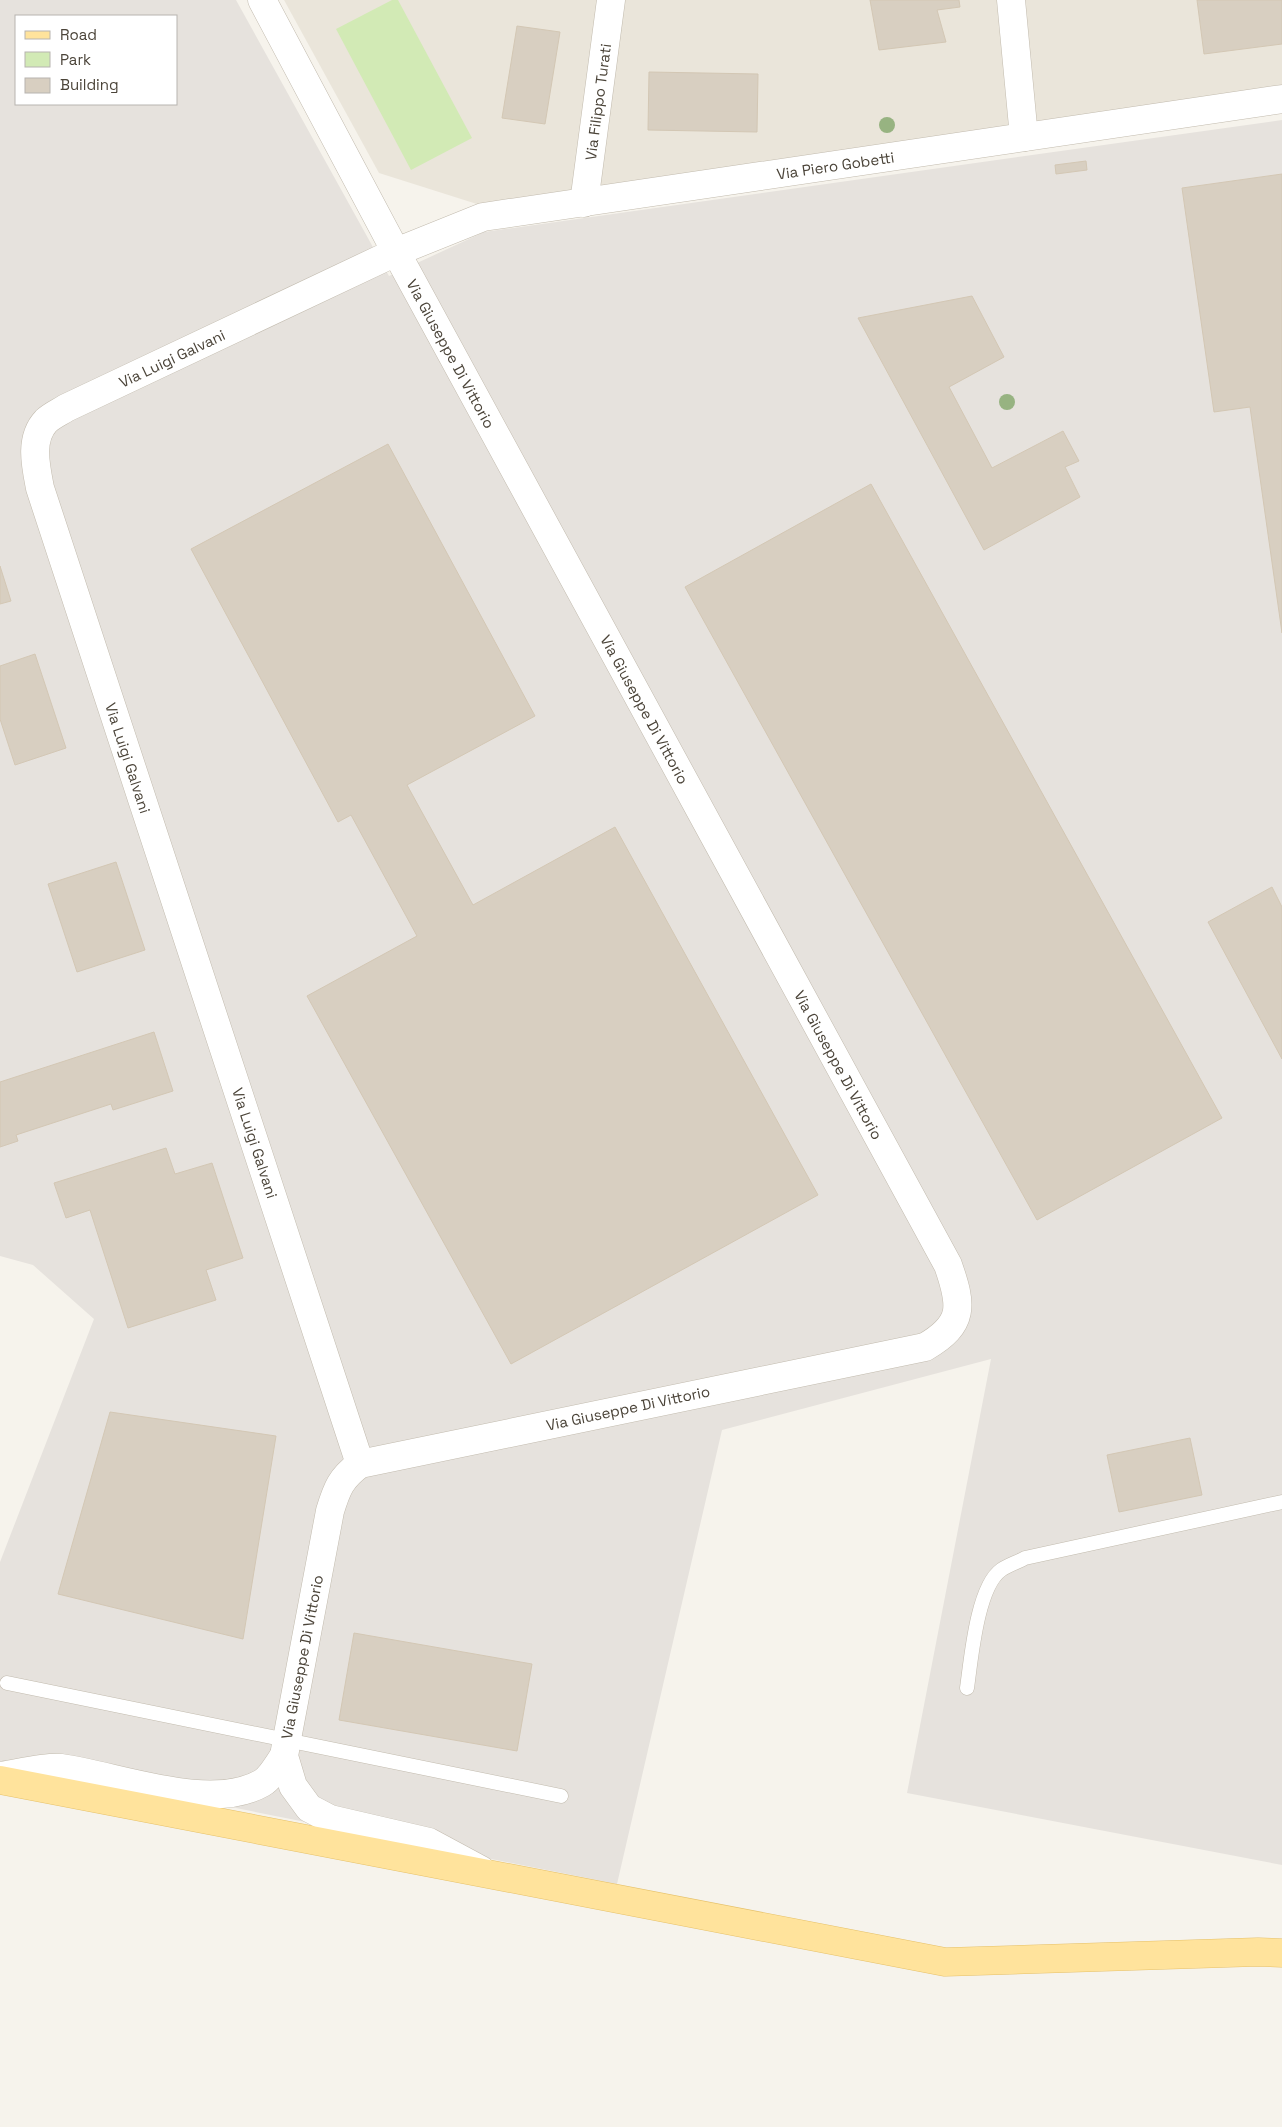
<svg xmlns="http://www.w3.org/2000/svg" width="1282" height="2127" viewBox="0 0 1282 2127" font-family="'Space Grotesk',sans-serif">
  <rect width="100%" height="100%" fill="#f6f3ec"/>
  <path fill="#eae5da" d="M284 0H1282V94L480 205 379 173Z"/>
  <path fill="#e6e2dd" fill-rule="evenodd" d="M0 0H236L389 276 484 232 1282 120V1865L907 1793 991 1359 722 1430 617 1884 0 1761V1562L94 1319 33 1265 0 1256ZM16 16H176V104H16Z"/>
  <path fill="#d2eab5" d="M392 0H398L472 138 411 170 336 29Z"/>
  <path fill="#d8cfc1" stroke="#d3c7b4" d="M870 0H959L960 7 937 10 946 42 879 50Z
    M1197 0H1282V44L1204 54Z
    M517 26 560 32 545 124 502 118Z
    M649 72 758 74 757 132 648 130Z
    M1086 161 1087 170 1056 174 1055 165Z
    M1282 174V633L1250 407 1214 412 1182 188Z
    M972 296 1004 357 949 387 992 468 1063 431 1079 461 1065 467 1080 497 984 550 858 318Z
    M388 444 535 716 407 785 473 905 615 827 818 1195 511 1364 307 996 417 936 351 815 338 822 191 549Z
    M871 484 1222 1118 1037 1220 685 587Z
    M0 566 11 601 0 604Z
    M35 654 66 748 15 765 0 719V666Z
    M116 862 145 950 77 972 48 884Z
    M1272 887 1282 907V1059L1208 922Z
    M154 1032 173 1091 113 1110 111 1104 16 1135 18 1141 0 1147V1082Z
    M166 1148 175 1174 212 1163 243 1258 206 1270 216 1300 128 1328 90 1210 66 1218 54 1183Z
    M110 1412 276 1436 243 1639 58 1594Z
    M1190 1438 1202 1495 1119 1512 1107 1455Z
    M354 1633 532 1664 517 1751 339 1720Z"/>
  <g fill="none" stroke-linecap="round" stroke-linejoin="round">
    <g stroke="#c2bbae" stroke-width="15">
      <path id="service" d="M7 1683 561 1796
        M967 1688C971 1660 977 1587 1001 1570 1008 1565 1018 1562 1025 1558L1282 1502"/>
    </g>
    <g stroke="#c2bbae" stroke-width="29">
      <g id="minor">
        <path id="s1" d="M262 0 396 252 948 1265C962 1305 965 1324 925 1347L360 1464C341 1478 337 1488 330 1511L287 1739 284 1756 293 1786 309 1808 330 1819 429 1842 481 1870"/>
        <path d="M1011 0 1024 137"/>
        <path id="s2" d="M584 203 611 0"/>
        <path id="s3" d="M360 1464 40 488C36 467 29 439 46 421 51 416 60 412 66 408L396 252 483 217 1282 99"/>
        <path d="M0 1776C16 1774 46 1766 61 1768 118 1776 210 1813 262 1783 271 1778 278 1764 284 1756"/>
      </g>
    </g>
    <g stroke="#e6c16a" stroke-width="29">
      <path id="primary" d="M0 1780 945 1962 1258 1952 1282 1953"/>
    </g>
    <use href="#service" stroke="#fff" stroke-width="14"/>
    <use href="#minor" stroke="#fff" stroke-width="28"/>
    <use href="#primary" stroke="#ffe39c" stroke-width="28"/>
  </g>
  <g fill="#97b381">
    <circle cx="887" cy="125" r="8"/>
    <circle cx="1007" cy="402" r="8"/>
  </g>
  <g text-anchor="middle" dominant-baseline="central" stroke-width="4" stroke-linejoin="round" paint-order="stroke">
    <g font-size="15" fill="#4b4439" stroke="#fff">
      <text stroke="none"><textPath href="#s2" startOffset="102">Via Filippo Turati</textPath></text>
      <text stroke="none"><textPath href="#s3" startOffset="1936">Via Piero Gobetti</textPath></text>
      <text stroke="none"><textPath href="#s1" startOffset="401">Via Giuseppe Di Vittorio</textPath></text>
      <text stroke="none"><textPath href="#s3" startOffset="1238">Via Luigi Galvani</textPath></text>
      <text stroke="none"><textPath href="#s1" startOffset="806">Via Giuseppe Di Vittorio</textPath></text>
      <text transform="translate(128 758) rotate(72)">Via Luigi Galvani</text>
      <text stroke="none"><textPath href="#s1" startOffset="1211">Via Giuseppe Di Vittorio</textPath></text>
      <text transform="translate(255 1143) rotate(72)">Via Luigi Galvani</text>
      <text transform="translate(628 1408) rotate(-12)">Via Giuseppe Di Vittorio</text>
      <text transform="translate(302 1657) rotate(-79)">Via Giuseppe Di Vittorio</text>
    </g>
  </g>
  <rect x="15" y="15" width="162" height="90" fill="#ffffff" stroke="#b7b4b0"/>
  <rect x="25" y="31" width="25" height="8" fill="#ffe39c" stroke="#b7b4b0"/>
  <text x="60" y="40" font-size="15" fill="#4b4439">Road</text>
  <rect x="25" y="52" width="25" height="15" fill="#d2eab5" stroke="#b7b4b0"/>
  <text x="60" y="65" font-size="15" fill="#4b4439">Park</text>
  <rect x="25" y="78" width="25" height="15" fill="#d8cfc1" stroke="#b7b4b0"/>
  <text x="60" y="90" font-size="15" fill="#4b4439">Building</text>
</svg>
